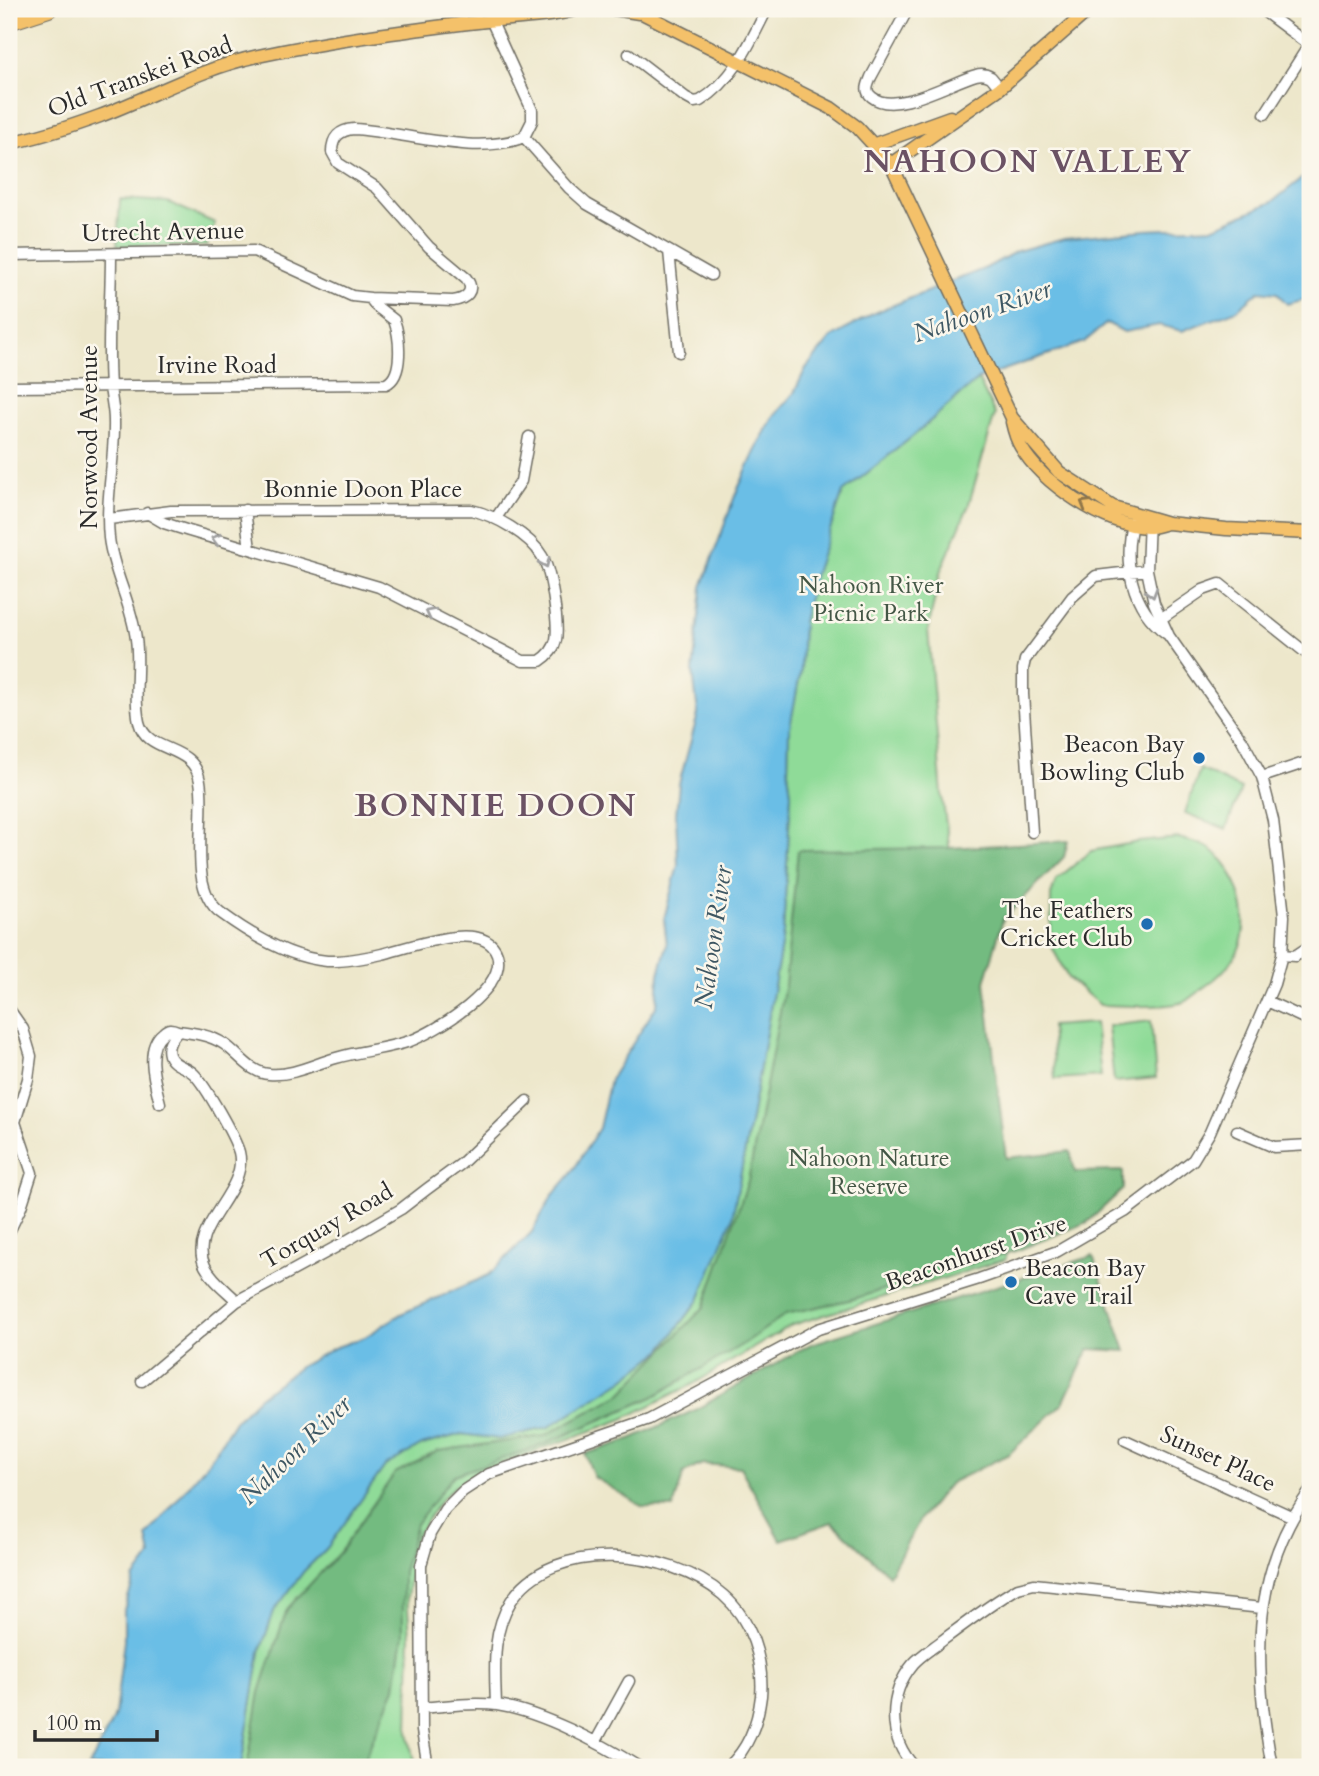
<svg xmlns="http://www.w3.org/2000/svg" width="1319" height="1776" viewBox="0 0 1319 1776" font-family="Cardo,serif">
  <rect width="100%" height="100%" fill="#fbf7ec"/>
  <filter id="ink" filterUnits="userSpaceOnUse"><feTurbulence type="fractalNoise" baseFrequency=".0143" numOctaves="2"/><feDisplacementMap in="SourceGraphic" scale="14" xChannelSelector="R" yChannelSelector="G"/><feConvolveMatrix kernelMatrix="1 2 1 2 8 2 1 2 1" color-interpolation-filters="sRGB"/></filter>
  <filter id="wash" filterUnits="userSpaceOnUse"><feTurbulence type="fractalNoise" baseFrequency=".00686" numOctaves="4" result="noise"/><feDisplacementMap in="SourceGraphic" scale="28" xChannelSelector="R" yChannelSelector="G"/><feGaussianBlur stdDeviation="1.57" result="paint"/><feColorMatrix in="noise" values="0 0 0 0 0 0 0 0 0 0 0 0 0 0 0 0 0 1.4 0 .05"/><feComposite in="paint" operator="in"/></filter>
  <g filter="url(#wash)">
    <rect width="100%" height="100%" fill="#ede7cb"/>
    <path fill="#8fdb98" stroke="#5d8362" stroke-width="2" d="M120 199 168 202 215 223 207 246H117Z
      M978 379 995 414 968 507 940 573 928 630 942 795 1006 1259 792 1325 693 1384 623 1419 475 1473 454 1487 441 1500 416 1536 407 1597 410 1637 408 1732 415 1767H241L260 1652 274 1611 304 1571 327 1548 385 1466 422 1445 462 1434 499 1439 549 1427 623 1380 660 1351 699 1300 732 1219 751 1119 783 934 791 793 788 772 789 732 801 669 803 622 814 576 843 492 913 436Z
      M1200 769 1241 789 1226 829 1185 813Z
      M1179 838C1188 841 1201 843 1209 848 1225 859 1233 874 1239 892 1253 935 1239 963 1203 988 1198 992 1192 998 1186 1001 1169 1009 1120 1005 1100 1005L1068 978 1051 945V895L1056 880 1091 851 1138 842Z
      M1151 1021 1156 1078 1114 1082 1108 1026Z
      M1095 1023 1101 1076 1055 1079 1051 1026Z"/>
    <path fill="#73bb80" stroke="#4f7356" stroke-width="2" d="M1068 841 1064 857 1003 919 985 982 1006 1158 1070 1151 1075 1172 1123 1171V1189L1088 1222 1018 1250 849 1300 786 1314 745 1343 653 1397 545 1444 454 1475 416 1524 403 1572V1635L395 1688 361 1767H247L260 1692 287 1609 339 1553 395 1473 438 1451 544 1436 621 1394 704 1307 748 1181 785 985 798 850 949 848Z
      M1093 1256 1126 1351 1089 1349 1063 1403 1009 1454 950 1483 921 1518 889 1575 832 1522 781 1540 740 1467 702 1464 684 1473 673 1508 643 1507 594 1477 585 1454 626 1441 693 1411 811 1344Z"/>
    <path fill="#6abee6" stroke="#4a7488" stroke-width="2" d="M1310 172V298L1287 304 1277 293 1259 291 1237 310 1182 331 1159 325 1124 332 1107 323 1084 342 978 379 913 436 843 492 814 576 803 622 801 669 789 732 788 772 791 793 783 934 751 1119 732 1219 699 1300 660 1351 623 1380 549 1427 499 1439 461 1434 422 1445 385 1466 327 1548 304 1571 274 1611 260 1652 241 1767H89L115 1715 124 1640V1610L134 1579 151 1556 147 1536 210 1460 235 1421 259 1397 301 1366 334 1348 365 1337 401 1314 489 1275 532 1232 552 1196 571 1174 599 1128 610 1080 657 1005 659 974 667 945 664 919 678 865 676 814 679 784 698 714 693 672 702 587 736 493 761 439 774 416 794 393 806 368 831 338 874 313 986 268 1017 251 1064 238 1145 230 1215 227 1272 202Z"/>
  </g>
  <g filter="url(#ink)">
    <g fill="none" stroke-linecap="round" stroke-linejoin="round">
      <g stroke="#6f6d63" stroke-width="13">
        <path id="minor" d="M908 9 871 77C868 85 864 91 872 97 895 116 951 82 976 75 982 73 986 74 991 77L1000 88
          M1261 9 1309 45 1265 114
          M629 54 685 97 694 102 700 101C734 80 750 43 767 9
          M524 137 569 188 587 204 711 275
          M669 251 679 352
          M9 255 254 251 352 296 370 298 376 306 394 320C400 337 404 376 386 384L9 387
          M111 255C111 298 107 343 110 386 111 398 114 409 114 421 115 460 105 500 109 538 113 573 132 604 136 639 140 666 133 695 139 722 147 755 193 742 200 781 207 819 186 887 221 913 251 935 289 958 327 961 345 962 364 958 382 954 408 948 485 918 497 954 508 988 437 1031 410 1041 386 1049 360 1051 336 1058 314 1064 293 1076 269 1074 250 1073 239 1054 224 1044 210 1035 194 1033 178 1031 172 1038 166 1045 169 1055 173 1066 186 1066 194 1074 206 1086 234 1136 239 1152 249 1192 186 1228 205 1266 212 1280 226 1290 237 1301
          M370 298 453 301C466 299 476 291 466 278L429 247 377 188 338 163 332 152C332 137 340 130 354 129 405 132 476 157 524 137L532 121V110L491 20
          M245 510 250 549
          M496 518 521 481 529 437
          M109 519 171 511 471 510C494 515 530 535 542 556 551 570 559 624 556 640 554 649 548 656 540 661H523L379 587 189 531 164 523 147 513
          M1133 520C1122 561 1131 608 1167 634
          M1162 618 1203 590 1220 584 1310 656
          M1262 777 1310 761
          M1032 832 1023 694V669L1025 660 1072 597 1096 576 1147 570
          M1282 955 1295 956 1310 946
          M1267 1001 1310 1021
          M9 1009 23 1029 31 1056 28 1079 15 1122 32 1173 21 1207 9 1232
          M160 1103C155 1083 144 1048 163 1033 168 1028 171 1028 178 1031
          M1237 1131 1274 1147 1310 1145
          M142 1381 237 1301 336 1247 401 1209 427 1189 461 1164 527 1101
          M1125 1440 1293 1517
          M496 1705C495 1669 491 1633 511 1601 552 1536 672 1550 723 1595 751 1619 764 1660 761 1696 758 1722 748 1749 728 1767
          M422 1708C446 1706 472 1702 497 1705 542 1712 600 1743 639 1767
          M596 1741 629 1681
          M428 1767 422 1731 421 1565 430 1534 445 1509 463 1491 489 1474 649 1419 818 1329 979 1279 1058 1251 1125 1212 1193 1160 1210 1132 1274 984 1282 955 1284 916 1273 820 1262 777 1242 740 1169 636 1154 603 1147 570 1149 519
          M915 1767C887 1739 888 1694 913 1664 921 1655 933 1648 943 1640 967 1622 992 1603 1018 1588L1034 1584 1262 1608
          M1272 1767C1254 1670 1249 1575 1310 1491"/>
      </g>
      <g stroke="#6f6d63" stroke-width="15">
        <path id="major" d="M614 9 639 13
          M634 9 831 108 857 127 891 164 1012 418 1059 472 1113 507 1168 523 1226 529 1310 533
          M9 143C40 137 70 127 100 116 153 96 202 68 258 56 327 41 398 32 468 23 504 18 543 19 578 9
          M875 144 950 117
          M891 164 1000 88 1090 9
          M1012 422C1014 431 1016 439 1021 447 1042 483 1104 525 1147 527 1153 528 1161 524 1168 523"/>
      </g>
      <g stroke="#6f6d63" stroke-width="18">
        <path id="highway" d="M9 22 49 9"/>
      </g>
      <use href="#minor" stroke="#fff" stroke-width="10"/>
      <use href="#major" stroke="#f4c16a" stroke-width="12"/>
      <use href="#highway" stroke="#f4c16a" stroke-width="16"/>
    </g>
    <defs><path id="oneway-chevron" d="M-2-3.5L2.5 0L-2 3.5" fill="none" stroke-width="1.6" stroke-linecap="round" stroke-linejoin="round" transform="scale(1.75)"/></defs>
    <use stroke="#90764a" href="#oneway-chevron" transform="translate(1085 504) rotate(-149)"/>
    <g stroke="#a0a0a0">
      <use href="#oneway-chevron" transform="translate(216 539) rotate(-164)"/>
      <use href="#oneway-chevron" transform="translate(545 563) rotate(66)"/>
      <use href="#oneway-chevron" transform="translate(1152 593) rotate(73)"/>
      <use href="#oneway-chevron" transform="translate(430 613) rotate(-153)"/>
    </g>
  </g>
  <g fill="#1f6fb2" stroke="#fbf7ec" stroke-width="2.5">
    <circle cx="1199" cy="758" r="7"/>
    <circle cx="1147" cy="924" r="7"/>
    <circle cx="1011" cy="1282" r="7"/>
  </g>
  <g text-anchor="middle" dominant-baseline="central" stroke-width="5" stroke-linejoin="round" paint-order="stroke">
    <g font-size="24" fill="#2b2b2b" stroke="#fbf7ec">
      <text transform="translate(140 77) rotate(-20)">Old Transkei Road</text>
      <text transform="translate(163 232) rotate(-1)">Utrecht Avenue</text>
      <text x="217" y="365">Irvine Road</text>
      <text transform="translate(89 437) rotate(-90)">Norwood Avenue</text>
      <text x="363" y="489">Bonnie Doon Place</text>
      <text transform="translate(327 1226) rotate(-30)">Torquay Road</text>
      <text transform="translate(976 1253) rotate(-19)">Beaconhurst Drive</text>
      <text transform="translate(1218 1459) rotate(25)">Sunset Place</text>
    </g>
    <g font-size="24" fill="#445746" stroke="#fbf7ec">
      <text x="871" y="585">Nahoon River<tspan x="871" dy="28">Picnic Park</tspan></text>
      <text x="869" y="1158">Nahoon Nature<tspan x="869" dy="28">Reserve</tspan></text>
    </g>
    <g font-size="24" fill="#2b2b2b" stroke="#fbf7ec" text-anchor="end">
      <text x="1185" y="744">Beacon Bay<tspan x="1185" dy="28">Bowling Club</tspan></text>
      <text x="1133" y="910">The Feathers<tspan x="1133" dy="28">Cricket Club</tspan></text>
      <text x="1025" y="1268" text-anchor="start">Beacon Bay<tspan x="1025" dy="28">Cave Trail</tspan></text>
    </g>
    <g font-size="26" font-style="italic" fill="#3e5763" stroke="#fbf7ec">
      <text transform="translate(982 311) rotate(-19)">Nahoon River</text>
      <text transform="translate(713 937) rotate(-82)">Nahoon River</text>
      <text transform="translate(295 1450) rotate(-44)">Nahoon River</text>
    </g>
    <g font-size="32" font-weight="bold" letter-spacing="2" fill="#6b5264" stroke="#fbf7ec">
      <text x="1028" y="162">NAHOON VALLEY</text>
      <text x="496" y="806">BONNIE DOON</text>
    </g>
  </g>
  <rect width="1319" height="1776" fill="none" stroke="#fbf7ec" stroke-width="35"/>
  <path d="M35 1730v10h122v-10" fill="none" stroke="#2b2b2b" stroke-width="3.5"/>
  <text x="46" y="1730" font-size="21" fill="#2b2b2b" stroke="#fbf7ec" stroke-width="5" paint-order="stroke">100 m</text>
</svg>
